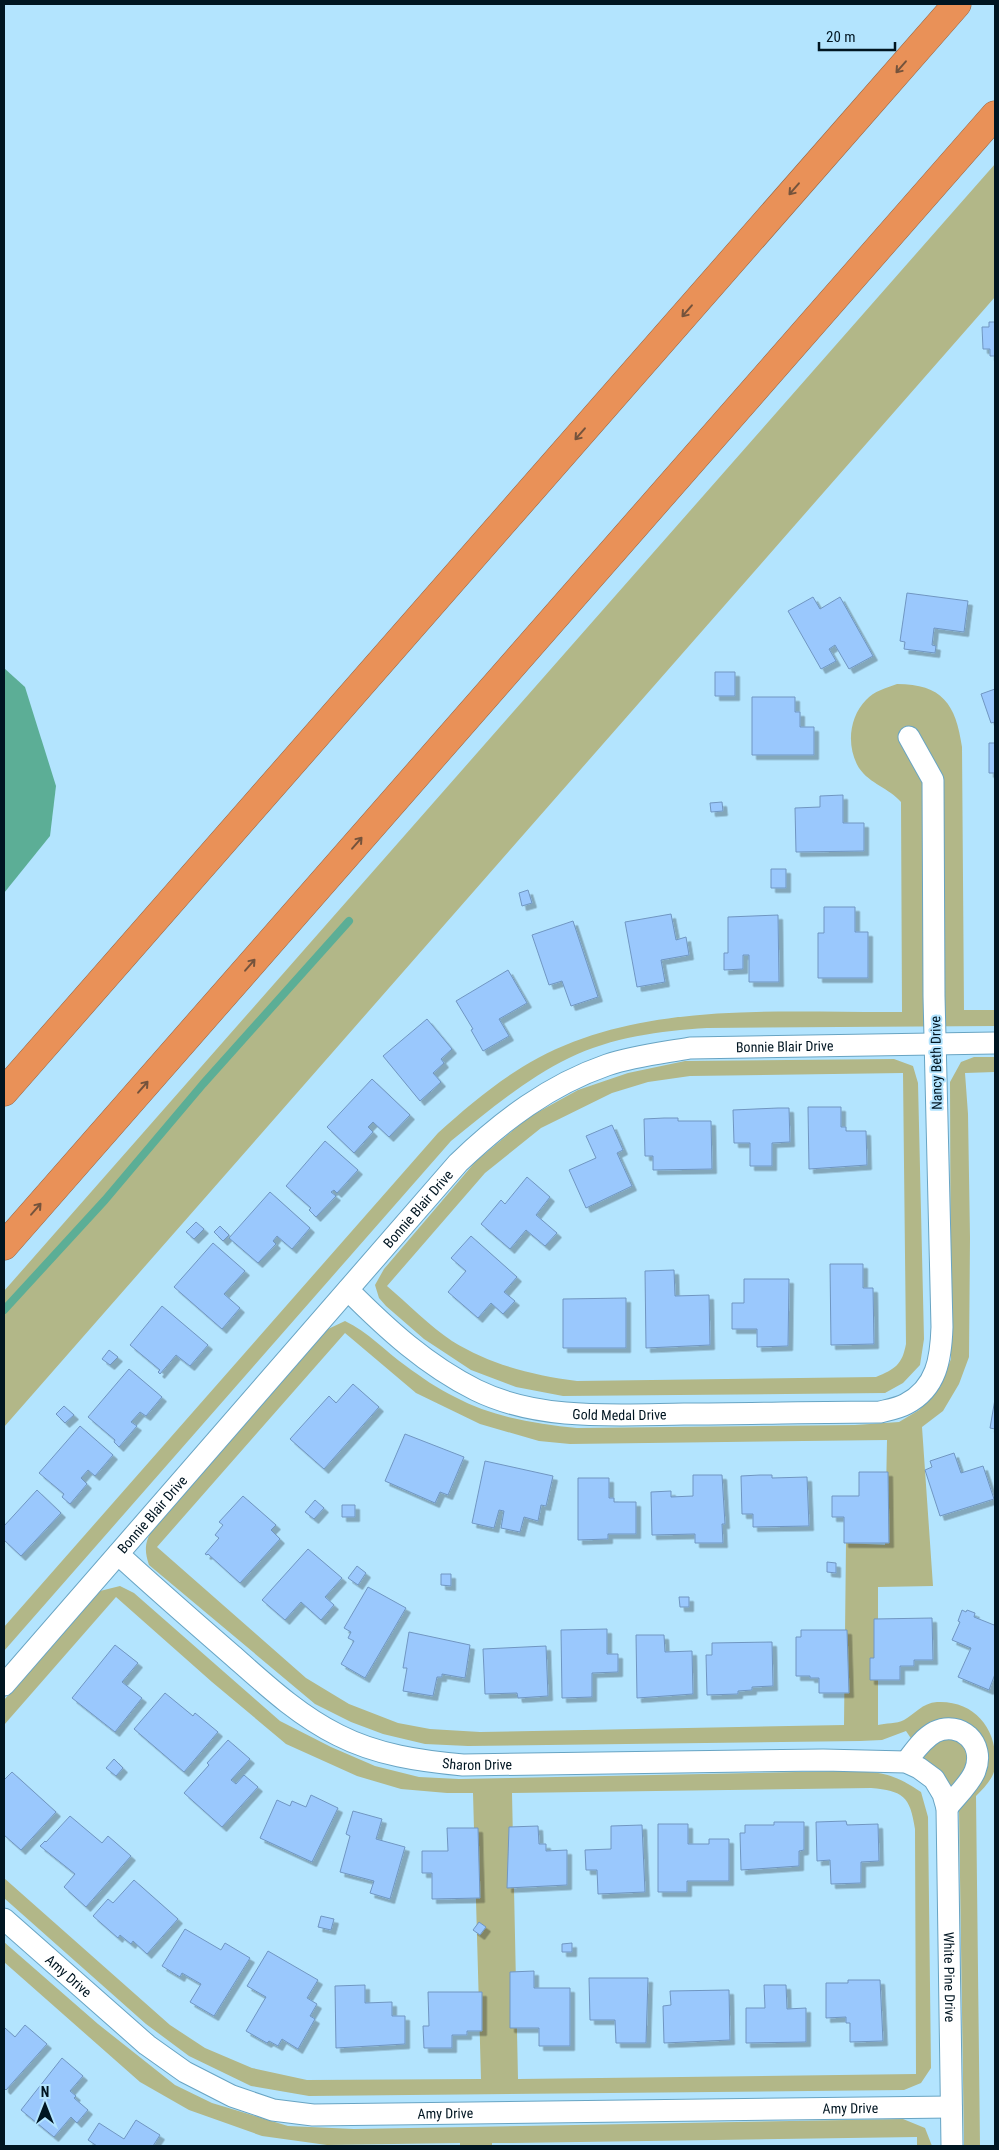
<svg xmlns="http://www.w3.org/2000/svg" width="999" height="2150" viewBox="0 0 999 2150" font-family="'Roboto Condensed',sans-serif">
  <defs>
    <filter id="shadow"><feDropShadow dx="4.5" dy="4.5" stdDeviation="0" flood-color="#0004"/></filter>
  </defs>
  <rect width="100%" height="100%" fill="#b3e4fe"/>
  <path fill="#b2b788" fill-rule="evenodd" d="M995 164V297L4 1427V1291Z
    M897 684C942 684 956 704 962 747L964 1010H995V1026L707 1028C660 1031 612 1037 569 1058 526 1079 488 1111 451 1141L4 1651V1627L438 1133C469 1105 501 1078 538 1058 647 1000 782 1013 902 1012L901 802C889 788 870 784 859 768 846 747 849 717 866 700 874 691 886 688 897 684Z
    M974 1057H995V1072L965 1073 968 1114 970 1238 969 1357 959 1384 943 1411 922 1427 933 1586 878 1587V1725C885 1723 897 1724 904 1720 915 1714 922 1703 937 1702 975 1700 999 1730 995 1768 993 1779 984 1788 976 1796L980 2146H964L959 1809 906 1731 882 1740 860 1741 468 1746 425 1744 383 1734 351 1722 315 1704 149 1565C144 1550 145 1543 152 1529L326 1330 345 1321C368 1332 385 1351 406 1366 421 1377 438 1389 455 1397 492 1417 536 1424 577 1428L855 1425 899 1422 919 1410 940 1387 951 1359 950 1082 961 1062ZM345 1333 416 1393 480 1424 539 1441 570 1444 887 1440 885 1545 846 1543 844 1725 480 1732 430 1729 398 1723 349 1704 306 1678 157 1547Z
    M894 1059 913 1066 918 1083 924 1339 920 1365 903 1383 885 1393 563 1396 516 1387 471 1370 424 1339 386 1306 379 1298 375 1285 384 1269 476 1161 529 1117 578 1090 628 1073 685 1061ZM903 1073 906 1344C902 1365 895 1369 876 1377L577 1381C532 1375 491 1365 452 1341 431 1327 407 1303 387 1286L485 1173 541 1128 612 1093 648 1082 690 1076Z
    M120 1586 134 1593 280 1721 331 1747 375 1766 419 1777 459 1779 842 1771C878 1772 890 1771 921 1792L928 1817 931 2068 921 2083 904 2090 309 2096 251 2086 189 2056 146 2024 4 1898V1878L170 2025 205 2048 252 2068 307 2080 481 2079 473 1793H447L401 1789 357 1776 286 1744 212 1682 116 1597 4 1725V1700L100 1591ZM871 1788C903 1791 910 1796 915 1829L916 2074 518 2079 512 1793Z
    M4 1942 98 2024 175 2085 212 2103 288 2126 354 2129 903 2119 925 2128 932 2146H917V2137L513 2143H492V2146H460V2143L327 2145 262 2136 189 2110 140 2082 4 1962Z"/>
  <path fill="#5cae96" d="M4 668 25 687 56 786 50 836 4 893Z"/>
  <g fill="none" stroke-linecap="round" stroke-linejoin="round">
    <path stroke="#5cae96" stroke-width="8" d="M4 1310 105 1200 203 1084 349 921"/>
  </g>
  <path fill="#9ac8fd" stroke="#7096c1" filter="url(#shadow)" d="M989 322H995V356H990V349H983L982 327H989Z
    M907 593 968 601 964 632 934 628 932 645 936 646 935 653 904 649 905 642 900 641Z
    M813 597 820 609 840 597 873 656 849 669 835 645 829 649 836 661 821 669 788 611Z
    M715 672H735V696H715Z
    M995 689V722L991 723 981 694Z
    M752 697H795V712H800V727H814V755H752Z
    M989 743H995V773H989Z
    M843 795V823H864V851L796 852 795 808 820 807V796Z
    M722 802 723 811 711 812 710 803Z
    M771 869H786V888H771Z
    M528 890 532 903 522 906 519 893Z
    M824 907H855V932H868V978H818V933H824Z
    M671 914 676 940 686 937 689 955 661 960 665 982 637 987 625 922Z
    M778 915 779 982H749V955H743V969L724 970V953H728V917Z
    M573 921 598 997 571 1006 562 981 549 985 532 935Z
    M508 970 527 1003 499 1019 509 1036 483 1051 471 1030 473 1029 456 1001Z
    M427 1019 452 1049 441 1059 444 1063 433 1073 441 1082 420 1101 383 1056Z
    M372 1079 410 1115 389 1137 373 1122 368 1127 373 1132 354 1153 327 1127Z
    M808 1107H841V1127H846V1131H866L867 1165 809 1169Z
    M778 1108H789L790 1142 772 1143V1166H750V1143H734L733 1110Z
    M664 1118H678V1121H711L712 1169 653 1170V1156H645L644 1119Z
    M612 1125 623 1150 617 1153 632 1186 586 1208 569 1170 596 1158 586 1136Z
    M325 1141 358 1170 337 1193 334 1190 331 1192 336 1196 316 1217 309 1210 311 1208 286 1186Z
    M527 1177 550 1197 536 1215 557 1233 545 1246 526 1230 510 1249 481 1224 501 1200 505 1204Z
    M270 1192 310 1228 292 1249 277 1236 273 1241 276 1244 258 1263 229 1238Z
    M196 1222 204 1229 194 1239 186 1232Z
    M220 1226 229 1235 223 1241 214 1232Z
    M471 1236 517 1277 504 1292 515 1301 503 1314 491 1303 478 1318 448 1292 466 1271 451 1258Z
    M213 1243 245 1271 224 1294 240 1308 222 1329 174 1287Z
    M830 1264H863V1288H873L874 1344 831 1345Z
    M674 1270 675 1296 709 1295 710 1345 646 1348 645 1271Z
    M744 1279H789L788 1346 757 1347V1329H732V1303H744Z
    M626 1298V1348H563V1299Z
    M162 1306 208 1345 190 1366 176 1355 160 1374 158 1372 160 1370 130 1345Z
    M109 1350 118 1357 110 1365 102 1359Z
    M129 1369 162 1397 146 1416 140 1412 131 1422 137 1426 119 1447 114 1442 115 1440 88 1417Z
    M353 1384 379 1407 324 1469 290 1439 329 1396 336 1403Z
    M995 1399V1429L990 1428Z
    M64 1406 74 1415 65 1423 56 1414Z
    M80 1426 113 1455 95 1476 88 1470 81 1478 87 1484 70 1504 62 1497 64 1494 39 1473Z
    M405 1434 464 1457 448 1495 440 1492 435 1503 385 1481Z
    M954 1453 961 1473 983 1466 994 1499 940 1516 925 1470 932 1467 930 1461Z
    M485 1461 553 1476 546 1506 541 1505 538 1521 524 1517 520 1532 501 1528 504 1511 499 1510 494 1528 472 1523Z
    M859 1472H888L889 1543H844V1517H832V1496H859Z
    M693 1475H722L725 1524H722L723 1543H695V1534L652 1535 651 1492 671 1491V1497L693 1496Z
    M760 1475H772V1478L807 1477 809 1526 753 1527V1514H742L741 1476Z
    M578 1478H609V1498H614V1502H636V1534H608V1539L578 1540Z
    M37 1490 61 1513 21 1556 4 1540V1526Z
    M243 1496 276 1525 271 1530 280 1539 240 1583 208 1554 207 1555 205 1554 219 1538 215 1535 223 1525 219 1522Z
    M315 1500 324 1508 314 1519 305 1512Z
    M342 1505H355V1517H342Z
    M308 1549 342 1578 325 1597 334 1605 321 1620 301 1602 285 1620 262 1600Z
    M827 1562 836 1563V1573L827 1572Z
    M357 1566 366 1573 358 1585 348 1578Z
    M441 1574H451V1586L441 1585Z
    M368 1587 406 1608 365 1678 341 1664 354 1641 348 1638 351 1632 344 1628Z
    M679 1597H689V1607H680Z
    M962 1610 966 1612 967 1610 975 1613 974 1617 994 1625 995 1622V1674L989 1690 958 1677 971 1648 952 1640 960 1622 958 1621Z
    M932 1618 933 1660H914V1666H900V1680H870V1658H874V1619Z
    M607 1629V1654H618V1672L592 1673V1697L562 1698 561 1630Z
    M801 1630H847L849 1693H819V1678H810V1676H796V1637H801Z
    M409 1632 470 1645 465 1678 442 1674V1677H437L433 1696 403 1691 407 1668H403Z
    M636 1635H664L665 1652 692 1651 693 1694 637 1698Z
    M772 1642 773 1686 752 1687V1690L738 1691V1694L707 1695 706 1655H712V1643Z
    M115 1645 138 1663 122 1682 142 1698 115 1732 72 1698Z
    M546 1646 548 1696 518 1698 517 1693 485 1694 483 1649Z
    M165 1693 193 1716 195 1713 218 1732 184 1772 134 1729Z
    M228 1740 250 1759 231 1780 236 1784 244 1775 258 1787 222 1827 184 1793 209 1765 207 1763Z
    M114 1759 123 1768 116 1776 106 1768Z
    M12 1772 56 1812 21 1850 4 1835V1780Z
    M311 1795 338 1808 312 1862 260 1838 277 1800 290 1806 292 1801 306 1807Z
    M353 1811 382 1819 376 1839 405 1847 390 1899 370 1893 374 1881 340 1872 350 1836 346 1834Z
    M70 1816 102 1843 108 1836 131 1856 86 1907 64 1887 75 1874 40 1846 45 1841 46 1842Z
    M846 1821 847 1825 878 1824 879 1861 861 1862V1883L831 1884 830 1860 817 1861 816 1822Z
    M774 1822H804V1850L799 1851V1866L741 1870 740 1833H745V1825H774Z
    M658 1824H688V1844H709V1839H729V1881H687V1892H658Z
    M642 1825 645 1892 598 1894 597 1870H586L585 1850 611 1849V1826Z
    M538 1826 539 1844H546V1851L567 1850V1885L507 1888 509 1827Z
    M447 1828H478L480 1898 432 1899V1873H422V1851H448Z
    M134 1880 178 1919 147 1954 133 1941 131 1944 120 1935 118 1938 93 1916 108 1899 113 1903Z
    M321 1916 334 1919 331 1930 318 1927Z
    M479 1922 486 1927 480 1935 473 1930Z
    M185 1929 221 1950 225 1943 250 1958 214 2016 190 2002 201 1984 182 1973 180 1977 162 1966Z
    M572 1943V1952H562V1944Z
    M268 1951 318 1980 307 1998 317 2004 310 2016 315 2019 298 2049 282 2039 278 2046 269 2041 267 2043 246 2031 266 1997 247 1986Z
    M534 1971V1988H570V2046H539V2028H510V1972Z
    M589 1978H648L646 2043H616L615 2020H590Z
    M848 1980H880L883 2041 850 2042V2023H846V2017L826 2018V1983H848Z
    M365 1985V2003L392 2002V2016H405V2044L336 2048 335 1986Z
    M764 1985H786L787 2009 806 2008V2042L746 2043V2008H765Z
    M729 1990 730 2040 664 2043 663 2006 671 2005 670 1991Z
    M428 1992H482V2031H467V2035H452V2048H424L423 2026H429Z
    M25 2025 47 2044 6 2090 4 2088V2029L5 2028 15 2037Z
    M62 2058 83 2076 70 2091 76 2096 74 2098 88 2110 77 2123 71 2117 54 2137 21 2110Z
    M136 2120 160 2135 153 2146H97L88 2140 99 2123 124 2139Z"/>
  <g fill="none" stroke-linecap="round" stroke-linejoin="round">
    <g stroke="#68a4c3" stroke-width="23">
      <g id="street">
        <path id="s1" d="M348 1290C387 1329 426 1365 476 1390 539 1421 615 1415 684 1414 749 1414 815 1412 880 1412 888 1410 899 1408 906 1404 937 1388 941 1358 942 1327L934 996 933 780 909 737"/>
        <path id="s2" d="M118 1554C156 1589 194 1622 232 1655 266 1685 298 1715 338 1735 377 1755 420 1761 463 1765L823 1760 906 1762 919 1768 934 1779 943 1794 947 1808 952 2146"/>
        <path id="s3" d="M4 1685 458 1163C502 1121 549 1085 607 1065 634 1056 662 1053 690 1048L995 1043"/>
        <path d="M906 1762C914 1752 922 1739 935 1732 960 1720 986 1743 975 1771 970 1784 955 1797 947 1808"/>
        <path id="s4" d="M4 1919 147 2045 185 2072 232 2096 273 2110 313 2115 951 2107"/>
      </g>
    </g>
    <g stroke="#976645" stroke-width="29">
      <path id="highway" d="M4 1092 957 4
        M4 1246 995 115"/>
    </g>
    <use href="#street" stroke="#fff" stroke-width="21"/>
    <use href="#highway" stroke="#e99158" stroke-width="28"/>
  </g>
  <defs><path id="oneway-shaft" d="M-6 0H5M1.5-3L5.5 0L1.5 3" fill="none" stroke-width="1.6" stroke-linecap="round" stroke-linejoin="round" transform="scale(1.25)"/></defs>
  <g stroke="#74533c">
    <use href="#oneway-shaft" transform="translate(901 67) rotate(131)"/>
    <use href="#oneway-shaft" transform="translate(794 189) rotate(131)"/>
    <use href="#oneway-shaft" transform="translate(687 311) rotate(131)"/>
    <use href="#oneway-shaft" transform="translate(580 434) rotate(131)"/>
    <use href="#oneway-shaft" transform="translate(357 843) rotate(-49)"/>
    <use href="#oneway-shaft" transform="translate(250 965) rotate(-49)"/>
    <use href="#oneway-shaft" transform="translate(143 1087) rotate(-49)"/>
    <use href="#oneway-shaft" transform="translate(36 1209) rotate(-49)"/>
  </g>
  <g text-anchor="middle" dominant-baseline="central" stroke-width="4" stroke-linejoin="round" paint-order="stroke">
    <g font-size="14" fill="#001521" stroke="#b3e4fe">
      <text stroke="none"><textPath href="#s3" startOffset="1051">Bonnie Blair Drive</textPath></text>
      <text transform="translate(936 1063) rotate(-91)">Nancy Beth Drive</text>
      <text stroke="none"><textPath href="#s3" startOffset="631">Bonnie Blair Drive</textPath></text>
      <text stroke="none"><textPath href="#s1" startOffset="310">Gold Medal Drive</textPath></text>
      <text stroke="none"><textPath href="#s3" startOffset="226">Bonnie Blair Drive</textPath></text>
      <text stroke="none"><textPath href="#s2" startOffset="429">Sharon Drive</textPath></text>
      <text stroke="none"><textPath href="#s4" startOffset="86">Amy Drive</textPath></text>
      <text stroke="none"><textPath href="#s2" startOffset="1092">White Pine Drive</textPath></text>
      <text stroke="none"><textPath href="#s4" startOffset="911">Amy Drive</textPath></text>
      <text stroke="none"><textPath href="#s4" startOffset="506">Amy Drive</textPath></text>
    </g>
  </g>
  <rect width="999" height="2150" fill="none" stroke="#001521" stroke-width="10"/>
  <g transform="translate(45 2105)" stroke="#b3e4fe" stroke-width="4" paint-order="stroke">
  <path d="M0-4L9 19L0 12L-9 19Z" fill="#001521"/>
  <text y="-8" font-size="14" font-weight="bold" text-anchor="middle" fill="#001521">N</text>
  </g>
  <path d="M819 42v8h76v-8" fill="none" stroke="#001521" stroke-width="2.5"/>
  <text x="826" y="42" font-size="15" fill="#001521" stroke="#b3e4fe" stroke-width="4" paint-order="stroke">20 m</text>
</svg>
